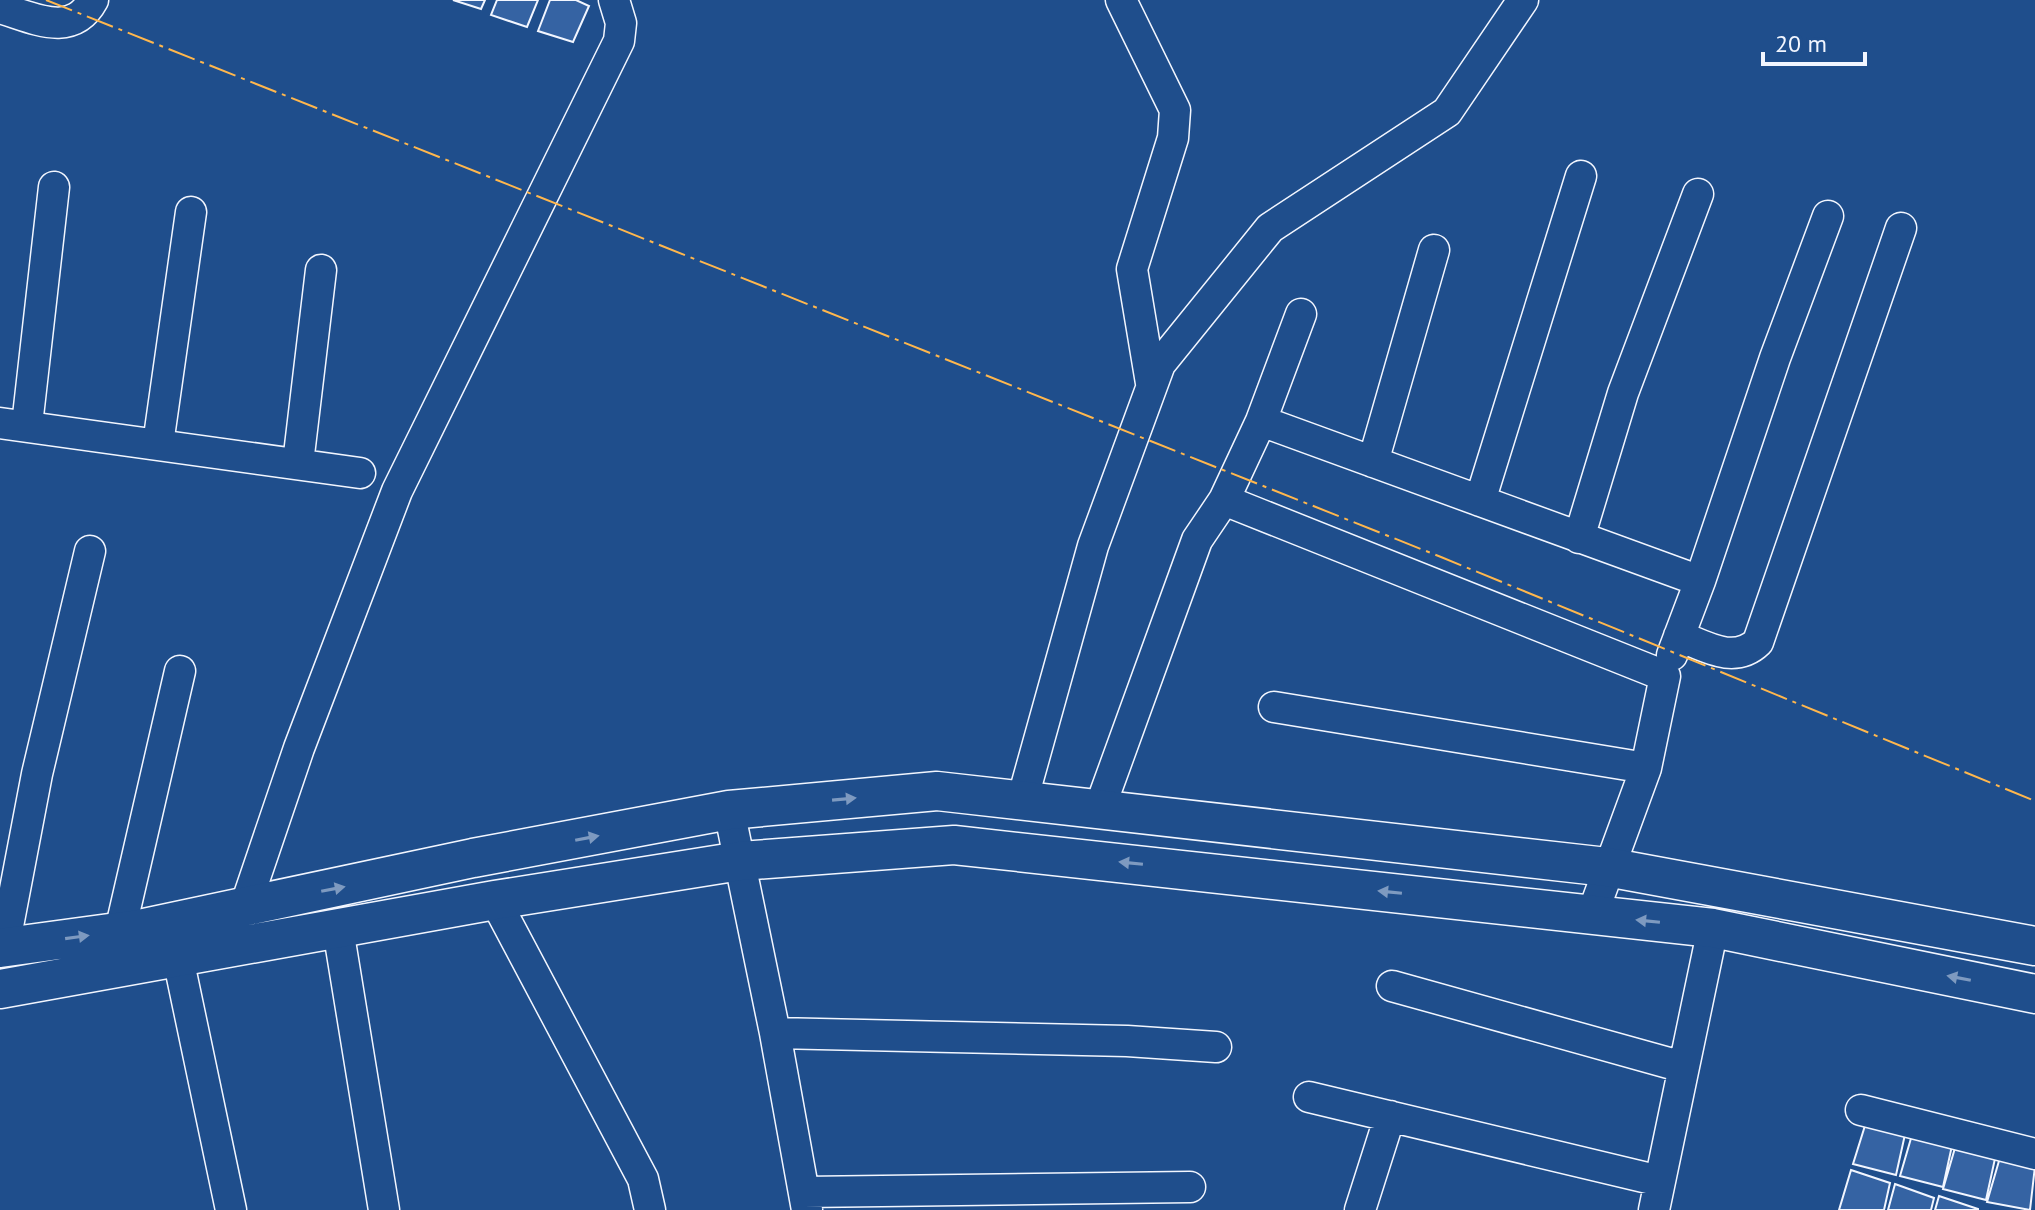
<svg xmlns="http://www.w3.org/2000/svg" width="2035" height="1210" viewBox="0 0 2035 1210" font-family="'PT Sans',sans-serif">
  <rect width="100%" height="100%" fill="#1f4e8c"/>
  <path fill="#3563a3" stroke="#f2f6ff" stroke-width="2" d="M453 0H485L481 9Z
    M497 0H538L527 27 491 15Z
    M550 0H576L589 6 573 42 538 31Z
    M1868 1116 1906 1130 1896 1175 1853 1164Z
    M1914 1128 1953 1141 1943 1187 1900 1176Z
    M1957 1141 1996 1154 1986 1200 1943 1189Z
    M2001 1154 2035 1166 2030 1210 1987 1202Z
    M1851 1170 1890 1183 1884 1210H1839Z
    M1895 1184 1934 1198 1931 1210H1888Z
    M1939 1196 1978 1209V1210H1935Z"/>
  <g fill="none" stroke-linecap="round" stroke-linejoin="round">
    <g stroke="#f2f6ff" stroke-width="33">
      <path id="minor" d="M1121 0 1175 110 1173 138 1132 269 1151 383
        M0 8C34 18 72 39 93 0
        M1261 421 1301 314
        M0 423 360 473
        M27 425 54 187
        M158 444 191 212
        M1373 462 1434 250
        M298 463 321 270
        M1480 501 1581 176
        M1579 538 1623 393 1698 194
        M1679 636C1705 646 1734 665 1758 642L1901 228
        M1672 655 1700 581
        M1274 707 1646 768
        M1022 801 1093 546 1160 364 1270 228 1447 112 1523 0
        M729 810 775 1033 807 1210
        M1099 810 1197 540 1224 500
        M495 900 643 1179 650 1210
        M246 904 299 748 397 491 619 41 621 23 614 0
        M1592 915 1646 768 1665 676 1224 500 1261 421 1700 581 1775 358 1828 216
        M338 929 384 1210
        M120 931 180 671
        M4 947 37 774 90 551
        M178 958 231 1210
        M1392 986 1683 1067
        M775 1033 1127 1041 1216 1047
        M1309 1097 1660 1181
        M1861 1110 2035 1154
        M804 1192 1190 1187
        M1360 1210 1390 1116
        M1654 1210 1713 928"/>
    </g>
    <g stroke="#f2f6ff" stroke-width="41">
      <path id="tertiary" d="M0 948 139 929 473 858 729 810 937 791 1607 867 2035 946
        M0 989 495 900 740 861 954 845 1713 928 2035 994"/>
    </g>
    <use href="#minor" stroke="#1f4e8c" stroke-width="30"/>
    <use href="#tertiary" stroke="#1f4e8c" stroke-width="38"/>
    <path stroke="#ffb74d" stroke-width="2" stroke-dasharray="28 6 4 6" stroke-linecap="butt" d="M46 0 1441 557 2035 801"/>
  </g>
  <defs><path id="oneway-solid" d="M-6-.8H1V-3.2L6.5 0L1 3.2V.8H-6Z" transform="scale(2)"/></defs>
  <g fill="#7e9ac0">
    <use href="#oneway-solid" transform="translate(844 799) rotate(-5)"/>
    <use href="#oneway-solid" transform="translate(587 838) rotate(-11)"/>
    <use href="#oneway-solid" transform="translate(1131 863) rotate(-174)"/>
    <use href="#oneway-solid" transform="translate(333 889) rotate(-11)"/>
    <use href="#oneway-solid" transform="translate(1390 892) rotate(-174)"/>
    <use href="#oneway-solid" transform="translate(1648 921) rotate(-174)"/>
    <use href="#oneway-solid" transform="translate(77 937) rotate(-8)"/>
    <use href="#oneway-solid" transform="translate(1959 978) rotate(-169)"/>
  </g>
  <path d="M1763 52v12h102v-12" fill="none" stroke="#f2f6ff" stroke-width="4"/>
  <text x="1775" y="52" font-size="24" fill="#f2f6ff" stroke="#1f4e8c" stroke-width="6" paint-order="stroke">20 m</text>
</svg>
